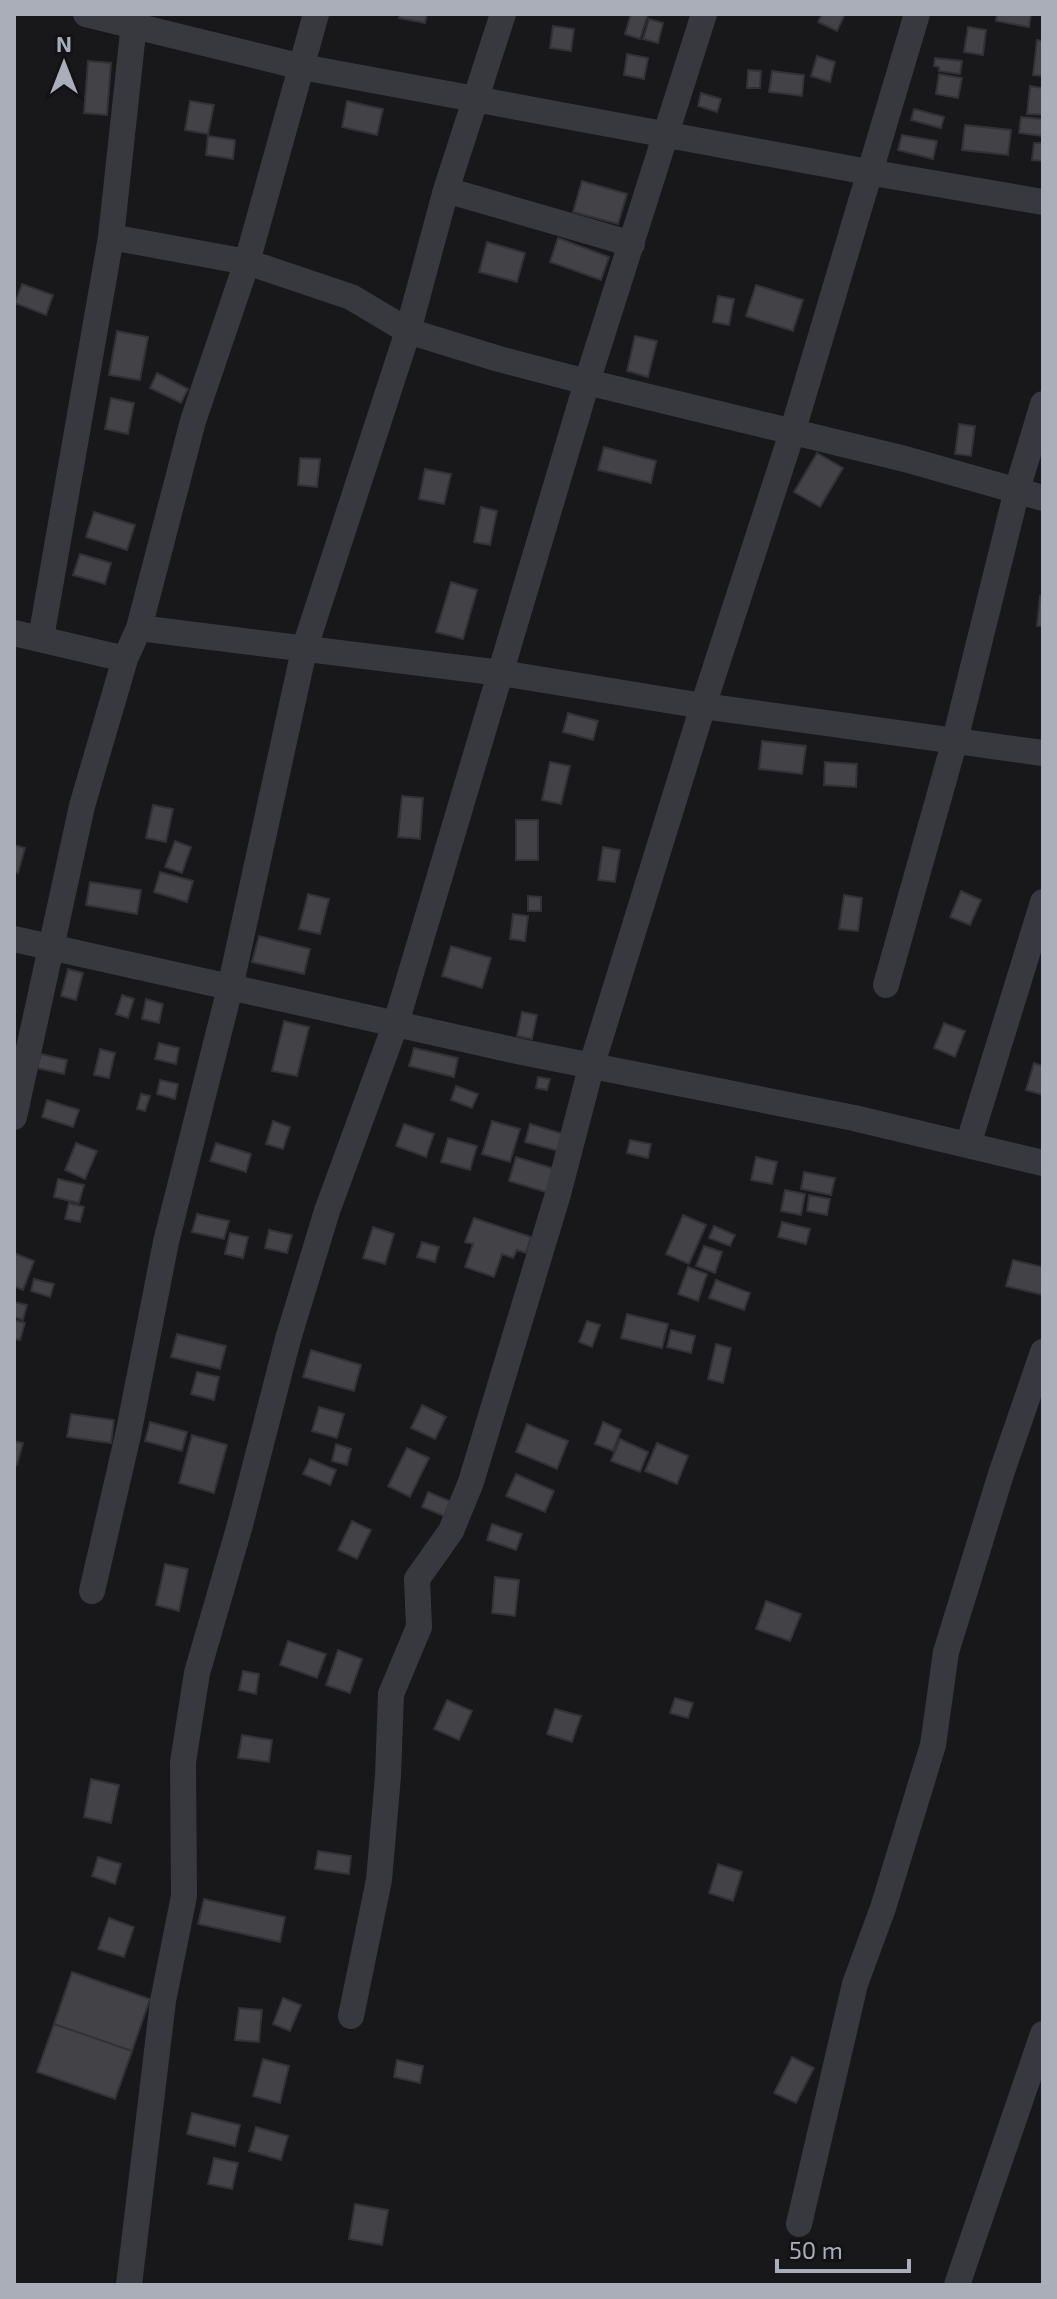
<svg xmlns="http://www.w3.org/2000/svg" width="1057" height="2299" viewBox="0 0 1057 2299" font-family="'Exo 2',sans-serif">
  <rect width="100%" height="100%" fill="#18171a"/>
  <path fill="#424247" stroke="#323136" stroke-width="2" d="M400 14H427L425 23 399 18Z
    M631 14H648L640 39 625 34Z
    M822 14H845L837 31 818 22Z
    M997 14H1031L1029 27 996 21Z
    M649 19 663 23 658 43 643 39Z
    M553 26 574 29 571 51 550 48Z
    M968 27 986 30 983 55 964 52Z
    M1037 40 1043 41V76L1033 75Z
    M627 54 648 58 644 79 624 75Z
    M817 56 835 62 830 82 811 76Z
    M935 58 962 61 960 74 939 71V67L934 66Z
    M88 61 111 63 107 115 84 113Z
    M748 70 761 71 760 88H747Z
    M772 71 804 75 802 96 769 92Z
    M939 74 962 78 958 98 936 94Z
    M1030 86 1043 88V115L1027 114Z
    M701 93 721 99 717 112 698 106Z
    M190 101 214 105 208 134 185 130Z
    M347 101 383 109 377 135 342 127Z
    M914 109 944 117 941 128 911 120Z
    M1021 117 1043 119V136L1019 133Z
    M965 125 1011 130 1008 155 962 150Z
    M902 135 937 141 933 159 898 150Z
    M208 136 235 140 233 159 206 155Z
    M1034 143H1043V161L1032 160Z
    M582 181 627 194 618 224 573 212Z
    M558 238 609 257 601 280 550 262Z
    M487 242 525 253 517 282 479 272Z
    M22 284 53 295 46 315 15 303Z
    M756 285 803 300 793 331 746 316Z
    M718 296 734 299 729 325 713 322Z
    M117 331 148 337 140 380 109 375Z
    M635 336 657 341 648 377 627 371Z
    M157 373 188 389 181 403 150 388Z
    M111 398 134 403 128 434 105 429Z
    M959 424 975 426 971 456 955 454Z
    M604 447 656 461 651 483 598 470Z
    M817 453 843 468 820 507 794 492Z
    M300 458 320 459 317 487 298 485Z
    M425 469 451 474 444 504 419 499Z
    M481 507 497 511 490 545 474 542Z
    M94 512 135 525 127 550 86 537Z
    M80 554 111 563 105 584 73 575Z
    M451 582 477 590 463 639 436 632Z
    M1040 596H1043V626H1037Z
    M568 713 598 721 593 740 563 732Z
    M762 741 806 746 802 774 759 769Z
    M550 762 570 766 561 804 542 800Z
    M825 762 857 764 856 787 824 785Z
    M402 796 423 798 420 839 398 837Z
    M153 805 173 809 166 842 146 838Z
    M516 820H538V860H516Z
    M175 841 191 847 182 873 165 867Z
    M14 845 25 848 18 873 14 872Z
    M603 847 620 850 615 882 598 880Z
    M160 872 193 881 187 902 154 892Z
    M90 882 141 890 137 914 86 905Z
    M961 891 981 900 970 925 950 917Z
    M308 894 329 899 320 934 299 929Z
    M844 895 862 898 858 931 839 929Z
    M528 896 541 897V911H528Z
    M513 914 528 916 525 941 510 939Z
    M259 936 310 949 304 974 252 962Z
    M451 946 491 958 482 988 442 976Z
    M68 969 83 973 76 1000 61 996Z
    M122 995 134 999 128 1018 116 1014Z
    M146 999 163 1004 159 1023 142 1019Z
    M522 1012 537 1015 532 1039 517 1036Z
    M284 1021 309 1027 297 1076 272 1071Z
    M944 1023 965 1031 955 1057 934 1048Z
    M159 1043 179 1048 176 1064 155 1059Z
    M414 1048 458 1058 454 1077 409 1066Z
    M100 1049 115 1053 109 1078 94 1075Z
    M41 1054 67 1060 64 1074 37 1068Z
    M1034 1063 1043 1066V1095L1026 1090Z
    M538 1077 550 1079 547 1090 536 1088Z
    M160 1080 178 1084 175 1099 157 1094Z
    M456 1086 478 1094 472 1108 451 1100Z
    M141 1094 150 1096 145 1111 137 1109Z
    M47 1100 79 1110 73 1127 42 1117Z
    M273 1121 290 1127 283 1149 266 1144Z
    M492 1121 520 1129 510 1162 482 1154Z
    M404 1124 434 1134 426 1157 396 1146Z
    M530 1124 567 1135 562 1152 525 1142Z
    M448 1138 477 1146 470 1170 441 1162Z
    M630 1140 651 1144 648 1158 627 1153Z
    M76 1143 97 1151 85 1179 65 1170Z
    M216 1143 251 1154 246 1172 210 1161Z
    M516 1157 555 1169 549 1193 509 1181Z
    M756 1157 777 1162 772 1184 751 1180Z
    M804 1172 835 1178 831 1195 801 1189Z
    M58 1179 84 1185 79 1203 54 1197Z
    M785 1190 805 1194 801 1215 781 1211Z
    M809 1195 830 1199 827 1215 807 1211Z
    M69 1203 84 1207 80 1222 65 1219Z
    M197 1214 229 1221 224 1239 192 1232Z
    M683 1215 706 1225 689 1264 666 1254Z
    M474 1218 531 1237 526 1253 517 1250 513 1258 502 1254 494 1277 465 1267 473 1244 465 1242Z
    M782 1222 810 1229 806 1244 778 1237Z
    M714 1226 735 1235 730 1246 709 1238Z
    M373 1227 394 1234 385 1264 363 1258Z
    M269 1230 292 1235 287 1253 265 1248Z
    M230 1233 248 1237 243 1258 225 1254Z
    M422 1242 439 1247 435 1262 417 1257Z
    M704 1246 722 1252 715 1273 696 1266Z
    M14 1253 34 1261 23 1290 14 1286Z
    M1013 1260 1043 1267V1295L1006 1286Z
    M688 1267 707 1274 698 1301 678 1294Z
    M34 1279 54 1284 50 1297 31 1291Z
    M716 1280 750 1293 744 1310 709 1298Z
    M14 1302 27 1305 23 1320 14 1317Z
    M627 1314 668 1324 662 1348 621 1338Z
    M14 1320 25 1323 20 1340 14 1339Z
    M587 1321 600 1325 592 1347 579 1342Z
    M671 1330 695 1336 691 1353 667 1347Z
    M177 1334 226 1346 220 1369 171 1357Z
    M716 1344 731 1348 723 1383 708 1379Z
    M311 1350 361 1365 354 1391 303 1377Z
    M197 1372 219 1377 214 1400 191 1394Z
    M422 1405 446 1417 435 1439 411 1428Z
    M319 1407 344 1414 337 1438 312 1431Z
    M71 1414 114 1420 111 1443 67 1437Z
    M150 1422 187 1432 182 1451 145 1441Z
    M603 1422 621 1430 613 1451 595 1444Z
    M527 1424 568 1441 557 1469 516 1452Z
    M192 1435 227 1445 214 1493 179 1483Z
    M620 1439 648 1452 640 1472 611 1461Z
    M14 1441 23 1443 17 1465 14 1464Z
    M657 1443 688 1456 677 1484 645 1471Z
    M336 1444 351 1449 347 1465 332 1461Z
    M407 1448 429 1458 410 1497 388 1486Z
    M310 1459 336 1470 330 1485 303 1474Z
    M516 1474 554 1491 545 1512 506 1496Z
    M428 1492 450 1501 444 1516 422 1507Z
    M352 1521 371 1530 357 1559 338 1550Z
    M492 1524 522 1534 516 1550 487 1540Z
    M165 1564 188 1569 179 1611 156 1605Z
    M495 1577 519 1580 515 1616 492 1613Z
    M766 1601 801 1614 790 1641 756 1629Z
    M288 1641 326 1654 317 1678 280 1665Z
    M338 1650 362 1659 350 1693 326 1685Z
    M243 1671 259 1674 256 1694 239 1690Z
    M675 1698 693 1703 688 1718 670 1713Z
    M447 1700 472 1711 459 1740 434 1729Z
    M555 1709 581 1716 572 1742 547 1734Z
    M242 1735 272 1740 269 1762 238 1758Z
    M91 1779 119 1785 111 1823 84 1817Z
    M318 1851 351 1856 349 1874 315 1869Z
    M98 1857 121 1864 115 1884 92 1876Z
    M718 1864 742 1872 733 1901 709 1893Z
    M204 1899 285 1917 280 1942 198 1924Z
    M109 1918 134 1927 124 1957 98 1949Z
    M72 1972 150 1999 132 2051 54 2024Z
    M283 1998 301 2005 290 2031 273 2024Z
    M239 2008 262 2010 259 2042 235 2040Z
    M54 2024 132 2051 115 2099 37 2072Z
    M792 2057 814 2068 796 2103 774 2093Z
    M263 2059 289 2066 280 2103 253 2096Z
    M397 2060 423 2066 420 2083 394 2077Z
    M192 2113 240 2125 235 2146 187 2134Z
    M256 2127 288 2136 281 2160 249 2151Z
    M214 2158 238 2163 232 2189 208 2184Z
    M355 2204 388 2210 382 2245 349 2239Z"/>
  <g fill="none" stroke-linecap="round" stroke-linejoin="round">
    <path stroke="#38393f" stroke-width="26" d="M86 14 302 67 868 172 1043 202
      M446 190 632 244
      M111 237 247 262 351 297 408 331 499 359 587 382 704 14
      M139 628 501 673 703 706 1043 753
      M14 633 125 659
      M41 638 111 237 135 14
      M14 939 522 1052 854 1118 1043 1163
      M886 985 955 740 1017 490 1043 404
      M14 1117 82 806 125 659 139 628 193 421 247 262 316 14
      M968 1145 1043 902
      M92 1591 128 1435 166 1242 230 988 304 650 408 331 446 190 503 14
      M351 2016 379 1880 388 1776 391 1694 419 1627 417 1579 451 1531 471 1482 558 1194 592 1064 703 706 792 433 917 14
      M799 2224 855 1984 883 1908 933 1745 946 1652 1001 1474 1043 1352
      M129 2285 163 2001 184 1896 183 1762 197 1673 240 1525 288 1339 327 1211 396 1023 587 382 905 459 1043 498
      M957 2285 1043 2034"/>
  </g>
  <rect width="1057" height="2299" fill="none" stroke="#aaaeb9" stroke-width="32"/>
  <g transform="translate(64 64)" stroke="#131215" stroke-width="6" paint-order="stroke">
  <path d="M0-6L14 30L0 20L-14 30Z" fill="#aaaeb9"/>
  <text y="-12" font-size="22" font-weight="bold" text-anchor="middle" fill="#aaaeb9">N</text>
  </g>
  <path d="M777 2259v12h132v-12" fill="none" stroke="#aaaeb9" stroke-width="4"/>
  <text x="789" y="2259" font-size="24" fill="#aaaeb9" stroke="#131215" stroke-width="6" paint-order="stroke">50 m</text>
</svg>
